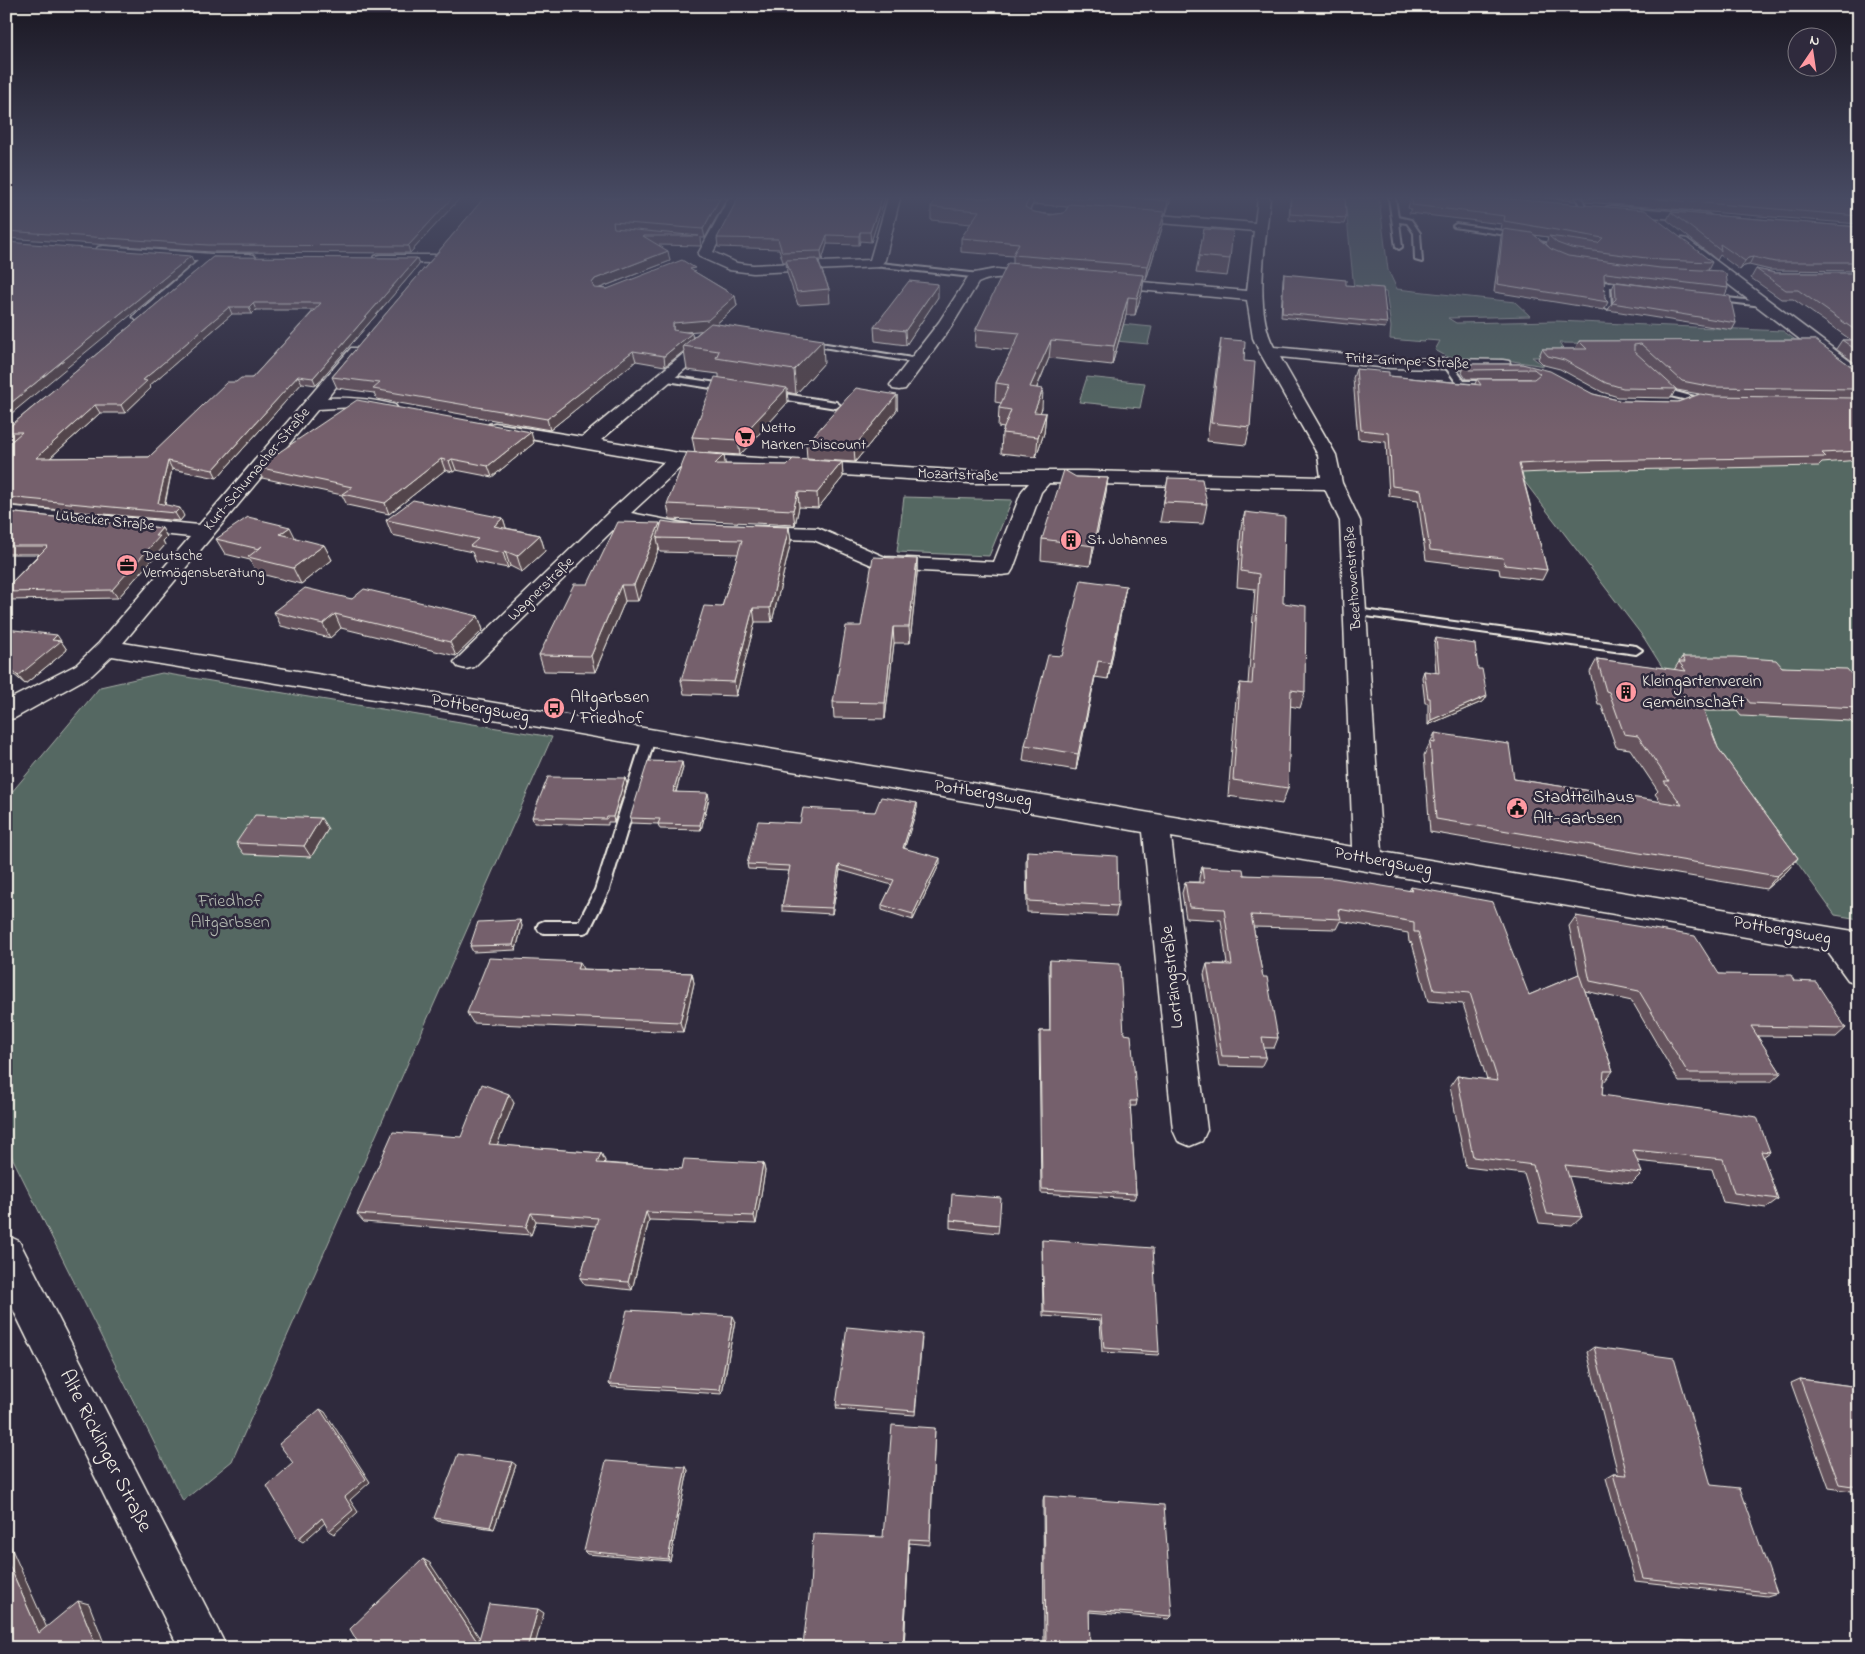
<svg xmlns="http://www.w3.org/2000/svg" width="1865" height="1654" viewBox="0 0 1865 1654" font-family="'Indie Flower',sans-serif">
  <rect width="100%" height="100%" fill="#2f2a3d"/>
  <filter id="ink" filterUnits="userSpaceOnUse"><feTurbulence type="fractalNoise" baseFrequency=".02" numOctaves="2"/><feDisplacementMap in="SourceGraphic" scale="10" xChannelSelector="R" yChannelSelector="G"/><feConvolveMatrix kernelMatrix="1 2 1 2 8 2 1 2 1" color-interpolation-filters="sRGB"/></filter>
  <g filter="url(#ink)">
    <path fill="#546862" stroke="#a4aca5" d="M1345 198H1379L1388 270 1397 289 1515 302 1530 316 1448 318 1456 323 1557 321 1783 331 1804 346 1559 343 1568 357H1532L1544 366 1500 359 1498 362 1453 360 1435 350 1440 341 1426 340 1424 342 1390 339 1391 327 1386 292 1354 289Z
      M1110 323 1152 327 1148 344 1105 340Z
      M1087 377 1145 383 1140 408 1079 402Z
      M1859 445V919L1835 915 1703 732 1644 638 1508 460Z
      M904 497 1012 500 989 556 897 552Z
      M162 673 552 737 232 1461 183 1501 6 1145V799L100 687Z"/>
    <g fill="none" stroke-linecap="round" stroke-linejoin="round">
      <g stroke="#f4f1e8" stroke-width="4">
        <path id="lane" d="M1389 198H1395L1398 217 1411 220 1420 233 1422 262 1415 260 1414 233 1407 223 1399 222 1402 247 1399 249 1396 247Z
          M1576 198H1582L1586 209H1582Z
          M1456 224 1565 240 1568 242 1565 244 1454 227 1453 226Z
          M871 262 980 274 984 276 980 278 874 266H871Z
          M1603 282 1632 285 1636 287 1632 289 1610 287 1611 307 1607 309 1603 307Z
          M1710 296 1762 302 1766 304 1762 306 1713 300H1710Z
          M802 340 918 359 922 361 918 363 805 344 801 342Z
          M1445 363H1451L1464 381H1493L1497 384 1493 387 1459 386 1444 365Z
          M664 375 730 385 734 388 730 391 661 380V376Z
          M1660 379 1676 392 1709 401 1705 404 1670 396 1656 382Z
          M771 392 836 402 840 405 836 408 768 397V393Z
          M1356 609 1636 646 1642 650 1636 654 1352 614 1350 612Z
          M649 734 655 738 609 890 589 931 584 933H544L539 931 537 927 539 923 544 921H579L595 890 643 738Z"/>
      </g>
      <g stroke="#f4f1e8" stroke-width="3">
        <path id="street" d="M729 198H742L713 252 737 263 753 265 870 260 888 198H900L885 260 879 267 753 273 729 270 700 257 698 254Z
          M1258 198H1270C1266 241 1253 309 1274 347L1390 358 1503 360 1509 361 1511 365 1509 369 1503 370 1390 368 1280 357 1336 455 1342 483 1360 521 1382 852 1859 932V984L1848 980 1827 951 1171 837 1207 1130 1202 1141 1190 1146 1178 1141 1173 1130 1143 832 447 711 112 656 92 675 15 718 6 720V701L76 665 99 643 190 537 6 518V506L199 525 351 348H363L365 351 327 398C351 397 372 399 395 405L398 409 395 413 389 414 353 407 318 409 123 643 447 695 1353 847 1340 521 1325 489 1049 483 1041 492 1013 569 1010 574 1002 575 881 569 814 540 754 538 747 536 744 532 747 528 754 526 818 528 885 557 994 562 1022 491 1029 483H970L683 465 631 513 693 525 696 529 693 533 686 535 620 523 474 667 466 669 458 667 454 662 609 512 664 462 495 433 489 432 486 428 489 424 495 423 582 437 705 336H717L719 339 717 342 601 440 679 453 970 471H1087L1321 477 1318 455 1259 351 1253 338 1247 300 1107 287 1102 286 1100 283 1102 280 1107 279 1247 291 1254 231 1068 215 1063 225C1054 227 1033 227 1026 220L1033 206 1038 205 1255 223ZM1043 213 1056 214 1054 218 1041 217Z
          M1611 206 1708 214 1715 218 1708 222 1606 213 1605 210 1606 207Z
          M1682 238 1687 239 1859 368V381L1853 380 1677 245 1675 242 1677 239Z
          M103 246 211 254H249L254 255 256 258 254 261 249 262H215L146 320H136L133 317 136 314 198 261 98 253 96 250 98 247Z
          M380 255H434L439 256 441 259 439 262 434 263 375 262 373 259 375 256Z
          M996 269 1039 273 1044 274 1046 277 1044 280 1039 281C1019 280 997 273 978 283L951 327 905 389 899 390 893 389 890 385 939 322 968 277 975 273Z"/>
      </g>
      <g stroke="#f4f1e8" stroke-width="3">
        <path id="secondary" d="M6 1235 19 1241 227 1648H179L6 1295Z"/>
      </g>
      <use href="#lane" fill="#2f2a3d" fill-rule="evenodd"/>
      <use href="#street" fill="#2f2a3d" fill-rule="evenodd"/>
      <use href="#secondary" fill="#2f2a3d" fill-rule="evenodd"/>
    </g>
    <path fill="#65535d" stroke="#f4f1e8" fill-rule="evenodd" d="M6 198H460L410 253 211 252 6 238Z
      M484 198H727L705 238H700L701 246 659 245 670 261 600 288 607 289 695 272 735 296 737 306 716 324 824 363 796 394 787 392 788 402 740 455 695 452 692 437 719 377V374L687 370 684 351 665 366 636 361 550 430 377 399 374 393 337 388 332 377ZM702 330 692 338V333L685 332Z
      M885 198 871 242 860 241 859 245 827 244 822 260H818L829 289 830 303 798 305 787 273 786 262H783L779 249 718 247 717 238Z
      M937 198H1171L1166 214H1164L1163 225 1146 280H1144L1142 292 1135 315H1126L1112 365 1049 358 1037 388 1042 408 1040 413H1046L1044 433 1036 457 1001 453 1002 433 1004 428 998 427 999 408 1001 403 995 402 996 383 1012 350 975 347 976 329 1013 263V256L961 252V238L971 224 931 220V207ZM1033 204 1068 207 1064 213 1050 215 1034 212 1030 210Z
      M1290 198H1345L1346 218 1344 224 1289 220Z
      M1411 198H1496L1712 262 1708 270 1728 288 1725 295 1736 323 1732 330 1608 310 1613 302 1612 289 1615 282 1671 289 1604 280 1605 299 1608 302 1604 310 1494 292 1501 236 1503 230 1501 229 1502 224 1409 213 1411 209 1408 208ZM1534 235 1548 237 1546 244 1552 250Z
      M1545 198H1576L1575 201Z
      M1583 198H1859V224L1585 202Z
      M1671 212 1859 227V271L1770 270 1749 265 1744 266 1740 270 1720 255 1717 260 1667 220Z
      M1204 229 1230 259 1227 276 1196 273Z
      M213 257 419 265 316 385 302 383 217 478 172 469 165 505 184 516 180 521 6 505V446L13 440H6V428H8ZM256 310H314L252 378 236 382 149 457 50 458 100 413H125L151 388 149 386 232 314H252Z
      M1756 269 1775 273H1859V366L1836 349 1842 340H1851L1793 299H1781L1751 278Z
      M1284 274 1346 285 1387 323 1385 328 1281 317 1283 279Z
      M938 297 906 345 875 341 874 327Z
      M1221 339 1244 361 1250 427 1246 445 1207 441 1218 355Z
      M1815 340 1859 372V460L1822 463 1819 466 1567 471 1522 473 1547 570 1542 580 1500 575 1499 569 1426 560 1418 500 1389 496 1386 442 1358 439 1353 378 1356 369 1389 376 1475 384 1477 379H1531H1466L1462 373 1465 364H1522L1593 394 1622 401 1678 402 1699 394 1677 390 1676 389 1671 398 1618 397 1602 392 1560 369 1544 365 1538 359 1542 349H1575L1579 341Z
      M897 395V410L855 462 807 459 806 444Z
      M534 443 492 477 456 470 453 472 445 470 389 514 347 505 342 495 262 478 257 467Z
      M724 455 725 464 787 465 842 462 843 477 818 508 799 507 795 525 670 519 667 504Z
      M1076 477 1108 478 1105 498 1090 566 1041 560 1042 539Z
      M1168 478 1207 504 1203 524 1160 522Z
      M6 512 162 528 167 537 163 541 165 545 118 598 9 600 6 596V588L39 554H6Z
      M1245 512 1283 603 1305 692 1300 708 1290 706 1288 788 1282 804 1228 796 1236 699 1240 683 1248 684 1255 589 1237 587 1241 527Z
      M503 518 506 528 540 535 545 551 522 572 510 566 508 568 476 562 472 552 392 535 386 520Z
      M675 523 789 527 791 541 772 622H755L736 696 684 694 681 680 722 607 738 554 660 552 659 548 638 601H625L595 672 544 671 539 655 588 584 660 527Z
      M216 539 324 545 332 560 301 584 257 573 250 560 225 554Z
      M917 559V574L910 643H894L885 719 834 718 833 702 861 626Z
      M1126 586 1108 679 1095 677 1076 770 1023 761 1025 745 1062 656Z
      M352 599 478 616 483 630 456 656 341 628 330 638 281 626 274 612Z
      M6 629 63 644 67 650 25 684 7 669 6 670Z
      M1436 638 1478 669 1484 701 1428 725V703H1425L1422 677 1424 671 1436 673 1434 644Z
      M1682 657 1782 667 1859 675V730L1850 721 1741 716 1737 711H1704L1718 748 1798 858 1787 871 1766 889 1430 832 1424 755 1435 733 1514 779 1661 802 1655 794 1658 791 1630 749 1616 747 1601 704H1598L1590 672 1597 659 1674 670Z
      M682 762 683 768 676 792 709 798 701 830 660 829 658 824 631 823 630 818Z
      M625 778 627 784 614 822H608V825L534 823 532 817Z
      M917 803V808L904 848 940 863 913 920 882 910V905L892 885 840 870 832 914 782 911V906L789 871 748 869 747 864 800 823 875 812Z
      M328 829 311 857 244 854 236 843Z
      M1027 851 1118 906 1116 916 1027 912 1026 862Z
      M1202 867 1244 875 1409 891 1411 887 1529 995 1579 974 1569 926 1576 916 1719 974 1794 981 1846 1028 1836 1037 1757 1036 1781 1073 1771 1082H1679L1632 1001 1585 991 1613 1071 1604 1082H1603L1602 1095 1770 1152 1763 1157 1778 1199 1766 1208 1723 1202 1712 1169 1637 1161 1642 1173 1632 1183 1568 1176 1582 1217 1572 1226 1539 1223 1524 1174 1466 1167 1450 1086 1457 1076 1487 1080 1463 1004 1428 1001 1412 943 1409 942 1408 933 1340 921 1336 929 1253 927 1263 977 1278 1038 1274 1048H1264L1266 1057 1261 1067 1219 1066 1204 974 1207 964H1227L1221 920 1186 918 1182 893 1185 882H1199V878Z
      M520 920 522 926 516 950 473 952 470 946Z
      M1050 960 1124 1034 1137 1101 1136 1106H1130L1136 1194 1134 1199 1041 1193 1039 1036 1040 1031H1050L1049 965Z
      M583 969 692 973 694 983 683 1032 473 1023 467 1013Z
      M514 1103 497 1145 601 1153 605 1161 604 1163 682 1169 763 1163 765 1171 756 1224 649 1220 632 1290 585 1285 580 1278 596 1226 536 1221 531 1235 364 1222 357 1214 461 1137Z
      M950 1220 999 1225 998 1233 950 1228Z
      M1042 1240 1159 1352 1158 1355 1102 1352 1100 1320 1043 1316 1042 1245Z
      M735 1320 722 1394 612 1387 609 1384Z
      M922 1338 915 1415 837 1409 836 1405Z
      M1594 1347 1711 1485 1777 1593 1767 1596 1635 1581 1606 1478 1613 1474H1618L1587 1352Z
      M1800 1379 1859 1387V1492L1829 1488 1791 1383Z
      M935 1428 930 1545 909 1543 904 1648H805L803 1645 883 1537Z
      M516 1465 494 1529 438 1521 434 1518Z
      M688 1470 670 1561 587 1554 584 1551Z
      M1044 1496 1172 1616 1169 1619 1089 1612 1090 1648H1024V1644L1025 1642 1044 1644 1043 1500Z
      M1679 1641 1795 1648H1674L1672 1643Z"/>
    <path fill="#52444c" stroke="#f4f1e8" d="M452 198H460L410 253 408 246Z
      M720 198H727L705 238 703 229Z
      M882 198H885L871 242 870 232Z
      M1030 198H1033V204L1024 220 1025 207Z
      M1169 198H1171L1166 214 1168 201Z
      M1165 212 1163 225 1146 280 1148 266Z
      M860 232V241L859 245V236Z
      M827 235V244L822 260 821 251Z
      M668 251 670 261 597 289 594 293 592 283 595 279Z
      M191 256 194 263 6 418V407Z
      M1753 257 1749 265 1744 266 1740 270 1745 261 1748 258Z
      M417 258 419 265 316 385 313 378Z
      M1144 275 1142 292 1135 315 1137 298Z
      M938 284V297L906 345 905 331Z
      M735 296 737 306 709 330 675 333 673 330V323Z
      M1128 297 1126 315 1112 365 1114 346Z
      M253 303 256 310 252 314 249 307Z
      M229 307 232 314 149 386 151 388 125 413 121 405 143 380Z
      M692 333 693 343 683 346 684 351 665 366 664 356Z
      M823 340 824 363 796 394 794 370Z
      M1051 340 1049 358 1029 406 1030 387Z
      M633 351 636 361 550 430 547 419Z
      M298 376 302 383 217 478 213 470Z
      M787 388 788 402 740 455 738 440Z
      M1043 389 1042 408 1033 431 1034 412Z
      M897 395V410L855 462 854 447Z
      M95 405 100 413 41 466 36 458Z
      M1046 413 1044 433 1036 457 1038 437Z
      M531 432 534 443 492 477 488 466Z
      M724 455 726 470 715 464Z
      M441 459 445 470 389 514 385 503Z
      M452 459 456 470 453 472 449 461Z
      M168 461 172 469 163 511 158 503Z
      M842 462 843 477 818 508 817 493Z
      M1108 478 1105 498 1090 566 1093 546Z
      M798 492 799 507 795 525 793 510Z
      M180 508 184 516 180 521 175 513Z
      M503 518 508 534 494 526Z
      M660 523 663 538H657L659 548 638 601 634 585Z
      M290 527 298 543 280 534Z
      M789 527 791 541 772 622 770 608Z
      M162 528 167 537 163 541 165 545 118 598 112 590Z
      M540 535 545 551 522 572 517 556Z
      M324 545 332 560 301 584 293 568Z
      M505 551 510 566 508 568 503 553Z
      M917 559V574L910 643 909 627Z
      M621 585 625 601 595 672 591 656Z
      M1126 586 1123 602 1108 679 1110 663Z
      M753 608 755 622 736 696 734 682Z
      M335 614 341 628 330 638 323 624Z
      M478 616 483 630 456 656 450 642Z
      M893 627 894 643 885 719V703Z
      M57 635 67 650 25 684 18 676Z
      M1098 661 1095 677 1076 770 1078 754Z
      M1487 696 1484 701 1428 725 1431 720Z
      M6 761 10 766 6 768Z
      M682 762 683 768 674 797 673 792Z
      M625 778 627 784 614 822 613 817Z
      M708 793 709 798 701 830 700 825Z
      M917 803V808L903 853V848Z
      M321 818 328 829 311 857 304 846Z
      M940 858V863L913 920V914Z
      M1798 858 1787 871 1766 889 1777 876Z
      M839 865 840 870 832 914V908Z
      M520 920 522 926 516 950 513 945Z
      M580 962 584 972 577 969Z
      M692 973 694 983 683 1032 680 1022Z
      M509 1094 514 1103 494 1153 489 1144Z
      M601 1153 605 1161 602 1171 597 1163Z
      M763 1163 765 1171 756 1224 754 1216Z
      M646 1212 649 1220 632 1290 628 1282Z
      M531 1213 536 1221 531 1235 526 1227Z
      M733 1316 735 1320 722 1394 720 1390Z
      M320 1409 325 1412 370 1482 350 1500 358 1512 334 1534 329 1531 345 1497Z
      M512 1462 516 1465 494 1529 490 1527Z
      M686 1467 688 1470 670 1561 668 1559Z
      M322 1518 327 1521 303 1542 298 1539Z
      M6 1536 50 1635 39 1633 6 1558Z
      M909 1539 904 1648H903Z
      M423 1559 430 1563 485 1646 478 1643Z
      M78 1601 89 1604 106 1648H97Z
      M538 1609 544 1613 534 1648H527Z"/>
    <path fill="#75616c" stroke="#f4f1e8" fill-rule="evenodd" d="M6 198H452L408 246 208 245 6 231Z
      M484 198H720L703 229 613 222 614 228 699 236H643L668 251 595 279 592 283 594 288 607 289 682 260 695 268 690 269 735 296 708 320 673 323V330L692 333 664 356 633 351 547 419 373 389 380 383 332 377Z
      M738 198H882L870 232H860L859 236 827 235 821 251 782 252 778 239 717 238Z
      M937 198H1030L1025 207 1034 212 1050 215 1064 213 1070 204 1165 212 1148 266 1013 255 1019 243 961 238 979 211 931 207Z
      M1134 198H1169L1168 201Z
      M1291 198H1345L1346 218 1290 214Z
      M1411 198H1496L1645 210 1712 262 1661 260 1571 248 1557 243 1549 236 1598 243 1603 238 1504 221 1505 216 1412 205 1413 201 1410 200Z
      M1645 198H1859V216Z
      M1671 212 1859 227V262H1775L1753 257 1748 258 1745 261 1720 244 1721 251Z
      M1204 229 1233 231 1230 259 1199 256Z
      M1503 229 1532 233 1551 249 1568 256 1660 268 1722 271 1726 274 1728 288 1606 273 1604 274 1605 299 1608 302 1497 284Z
      M6 242 191 256 6 407Z
      M213 257 417 258 313 378 298 376 213 470 168 461 158 503 180 508 175 513 6 497V452L8 450H6V446L22 432H6V428H8ZM253 303H321L252 378H241L236 382H227L149 457 36 458 95 405H121L147 381 143 380 229 307H249Z
      M817 259 829 289 797 292 786 260Z
      M1008 263 1144 275 1137 298 1128 297 1114 346 1051 340 1030 387 1043 389 1034 412 1046 413 1038 437 1002 433 1011 410 999 408 1009 385 996 383 1020 333 976 329Z
      M1756 269 1775 273H1859V333L1798 290H1786Z
      M1284 274 1346 280V285L1383 288 1387 323 1282 313Z
      M909 281 938 284 905 331 874 327Z
      M1615 282 1730 296 1736 323 1612 303 1616 299Z
      M711 323 823 340 794 370 716 358 719 351 683 346Z
      M1221 339 1245 341 1244 361 1255 362 1250 427 1211 423Z
      M1815 340 1859 372V393L1854 389 1713 387 1682 381 1641 344 1634 345V351L1676 389 1623 388 1606 383 1564 360 1548 356 1542 349H1587L1579 341Z
      M1842 340H1859V352Z
      M1465 364H1522L1550 371 1593 394 1622 401 1678 402 1700 394 1713 396 1854 398 1859 395V451L1822 453 1826 457 1572 461 1519 464 1547 570 1505 565 1503 558 1430 550 1421 490 1392 486 1389 433 1361 430 1356 369 1389 372V376L1481 385 1477 379H1534L1540 374 1534 369 1469 370Z
      M715 377 787 388 738 440 692 437Z
      M856 388 897 395 854 447 806 444Z
      M357 400 531 432 488 466 452 459 449 461 441 459 385 503 342 494 352 487 257 467Z
      M687 452 724 455 715 464 787 465 793 459 842 462 817 493 798 492 793 510 667 504Z
      M1064 470 1076 477 1108 478 1093 546 1042 539Z
      M1168 478 1202 479 1207 504 1164 502Z
      M413 500 503 518 494 526 540 535 517 556 505 551 503 553 470 546 478 539 386 520Z
      M6 512 162 528 155 536H160L112 590 6 592V588L48 546H6Z
      M1245 512 1285 517 1283 603 1306 606 1305 692 1291 690 1288 788 1233 780 1240 683 1252 684 1259 574 1241 571Z
      M248 517 290 527 280 534 324 545 293 568 248 557 262 546 259 549 216 539Z
      M662 521 675 523 789 527 770 608H753L734 682 681 680 704 606 722 607 742 540 657 538Z
      M618 522 660 523 634 585H621L591 656 539 655 574 584H588Z
      M873 557 917 559 909 627H893L885 703 833 702 846 626H861Z
      M1081 580 1126 586 1110 663 1098 661 1078 754 1025 745 1048 655 1062 656Z
      M305 588 352 599 364 589 478 616 450 642 335 614 323 624 274 612Z
      M6 629 57 635 52 640 61 641 18 676 6 665Z
      M1436 638 1475 644 1478 669H1482L1487 696 1431 720 1430 698H1428L1424 671 1439 673Z
      M1682 657H1735L1776 660 1782 667 1847 669 1852 675H1859V708L1750 703 1746 698H1699L1718 748 1798 858 1777 876 1436 819 1430 742 1435 743V733L1509 744 1514 779 1682 805 1664 781H1669L1638 736 1624 734 1609 692 1606 691 1597 659 1686 671 1679 662H1685Z
      M648 761 682 762 673 792 708 793 700 825 658 824 660 819 630 818Z
      M548 777 625 778 613 817H607L606 819 532 817Z
      M881 797 917 803 903 848 940 858 913 914 882 905 894 880 839 865 832 908 782 906 790 866 747 864 758 821 800 823 803 808 875 812Z
      M255 815 321 818 304 846 236 843Z
      M1027 851 1117 856 1118 906 1028 901Z
      M1202 867 1243 869 1244 875 1334 878 1412 891 1411 887 1493 902 1529 995 1579 974 1613 1071H1604L1602 1095 1757 1117 1770 1152 1761 1151 1778 1199 1734 1193 1723 1159 1633 1150 1642 1173 1565 1165 1582 1217 1547 1214 1533 1165 1473 1157 1457 1076 1498 1081 1470 993 1434 990 1418 932H1414V922L1338 909 1341 919 1251 915 1263 977H1267L1278 1038 1262 1037 1266 1057 1222 1056 1207 964 1232 965 1224 909 1189 907 1185 882 1204 883Z
      M1576 916 1695 936 1719 974 1791 975 1794 981 1816 982 1846 1028 1751 1026 1781 1073H1688L1639 991 1590 981Z
      M520 920 513 945 470 946 478 922Z
      M489 958 580 962 577 969 692 973 680 1022 467 1013Z
      M1050 960 1120 964 1124 1034 1131 1035 1137 1101H1130L1136 1194 1042 1189 1040 1031H1050Z
      M482 1084 509 1094 489 1144 601 1153 597 1163 682 1169 684 1159 763 1163 754 1216 646 1212 628 1282 580 1278 598 1218 531 1213 526 1227 357 1214 393 1132 461 1137Z
      M952 1194 1001 1198 999 1225 950 1220Z
      M1042 1240 1153 1248 1159 1352 1104 1348 1101 1316 1044 1312Z
      M627 1310 733 1316 720 1390 609 1384Z
      M847 1327 922 1334 915 1411 836 1405Z
      M1594 1347 1674 1358 1711 1485 1740 1488 1777 1593 1643 1578 1613 1474 1627 1475Z
      M1800 1379 1859 1387V1487L1839 1484Z
      M320 1409 366 1479 345 1497 353 1510 329 1531 322 1518 298 1539 267 1486 293 1463 279 1444Z
      M892 1425 935 1428 930 1540 909 1539 903 1648H856L803 1645 810 1588 813 1534 883 1537Z
      M458 1454 512 1462 490 1527 434 1518Z
      M606 1461 686 1467 668 1559 584 1551Z
      M1044 1496 1164 1505 1172 1616 1089 1610 1090 1648H1025V1642L1046 1644Z
      M6 1558 39 1633 78 1601 97 1648H6Z
      M423 1559 478 1643 489 1604 538 1609 527 1648H361L350 1629Z
      M1679 1641 1795 1647V1648H1681Z"/>
  </g>
  <linearGradient id="sky" x2="0" y2="1"><stop stop-color="#1a1722"/><stop offset="0.46" stop-color="#474a62"/><stop offset="1" stop-color="#474a62" stop-opacity="0"/></linearGradient>
  <rect width="1865" height="430" fill="url(#sky)"/>
  <defs>
    <g id="supermarket-disc" transform="scale(1.125)"><circle r="9.5" fill="#ff9aa2" stroke="#2f2a3d"/><path d="M-6-5.5h2.5l.6 2H6L4.5 2H-2.5L-4.4-4H-6ZM-1.5 3.2a1.3 1.3 0 1 0 .1 0ZM3 3.2a1.3 1.3 0 1 0 .1 0Z" fill="#111"/></g>
    <g id="building-disc" transform="scale(1.125)"><circle r="9.5" fill="#ff9aa2" stroke="#2f2a3d"/><path d="M-4-6H4V6H1V3H-1V6H-4ZM-2.5-4.3h1.7v1.8h-1.7ZM.8-4.3h1.7v1.8H.8ZM-2.5-1h1.7V.8h-1.7ZM.8-1h1.7V.8H.8Z" fill="#111"/></g>
    <g id="office-disc" transform="scale(1.125)"><circle r="9.5" fill="#ff9aa2" stroke="#2f2a3d"/><path d="M-6-3h4V-5.5h4V-3h4V5H-6ZM-1-4.5V-3h2v-1.5ZM-6 0V1H6V0Z" fill="#111"/></g>
    <g id="bus-disc" transform="scale(1.125)"><circle r="9.5" fill="#ff9aa2" stroke="#2f2a3d"/><path d="M-5-6H5V4H4V6H2V4H-2V6H-4V4H-5ZM-3.5-4V0h7V-4ZM-3.5 1.2v1.5H-2V1.2ZM2 1.2v1.5H3.5V1.2Z" fill="#111"/></g>
    <g id="civic-disc" transform="scale(1.125)"><circle r="9.5" fill="#ff9aa2" stroke="#2f2a3d"/><path d="M-.6-6.5H3V-4.5H.6V-3L4-1V1h2V6H-6V1h2V-1L-.6-3ZM-1.2 2.5V6h2.4V2.5Z" fill="#111"/></g>
  </defs>
  <g fill-rule="evenodd">
    <use href="#supermarket-disc" x="745" y="437"/>
    <use href="#building-disc" x="1071" y="540"/>
    <use href="#office-disc" x="127" y="565"/>
    <use href="#building-disc" x="1626" y="692"/>
    <use href="#bus-disc" x="554" y="708"/>
    <use href="#civic-disc" x="1517" y="808"/>
  </g>
  <g text-anchor="middle" dominant-baseline="central" stroke-width="5" stroke-linejoin="round" paint-order="stroke">
    <g font-size="15" fill="#f4f1e8" stroke="#2f2a3d">
      <text transform="translate(1407 361) rotate(3)">Fritz-Grimpe-Straße</text>
      <text transform="translate(257 469) rotate(-50)">Kurt-Schumacher-Straße</text>
      <text transform="translate(958 475) rotate(2)">Mozartstraße</text>
      <text transform="translate(105 521) rotate(6)">Lübecker Straße</text>
      <text transform="translate(1353 578) rotate(-94)">Beethovenstraße</text>
      <text transform="translate(541 589) rotate(-44)">Wagnerstraße</text>
    </g>
    <g font-size="15" fill="#f4f1e8" stroke="#2f2a3d" text-anchor="start">
      <text x="761" y="428">Netto<tspan x="761" dy="17">Marken-Discount</tspan></text>
      <text x="1087" y="540">St. Johannes</text>
      <text x="143" y="556">Deutsche<tspan x="143" dy="17">Vermögensberatung</tspan></text>
    </g>
    <g font-size="18" fill="#f4f1e8" stroke="#2f2a3d" text-anchor="start">
      <text x="1642" y="682">Kleingartenverein<tspan x="1642" dy="21">Gemeinschaft</tspan></text>
      <text x="570" y="698">Altgarbsen<tspan x="570" dy="21">/ Friedhof</tspan></text>
      <text x="1533" y="798">Stadtteilhaus<tspan x="1533" dy="21">Alt-Garbsen</tspan></text>
    </g>
    <g font-size="18" fill="#f4f1e8" stroke="#2f2a3d">
      <text transform="translate(480 709) rotate(10)">Pottbergsweg</text>
      <text transform="translate(983 794) rotate(9)">Pottbergsweg</text>
      <text transform="translate(1383 862) rotate(10)">Pottbergsweg</text>
      <text transform="translate(1782 931) rotate(10)">Pottbergsweg</text>
      <text transform="translate(1173 977) rotate(-96)">Lortzingstraße</text>
    </g>
    <g font-size="18" fill="#b4bab2" stroke="#2f2a3d">
      <text x="230" y="902">Friedhof<tspan x="230" dy="21">Altgarbsen</tspan></text>
    </g>
    <g font-size="21" fill="#f4f1e8" stroke="#2f2a3d">
      <text transform="translate(105 1451) rotate(63)">Alte Ricklinger Straße</text>
    </g>
  </g>
  <rect width="1865" height="1654" fill="none" stroke="#2f2a3d" stroke-width="25"/>
  <rect x="12" y="12" width="1840" height="1629" fill="none" stroke="#f4f1e8" stroke-width="2" filter="url(#ink)"/>
  <g transform="translate(1812 52) rotate(13)"><circle r="24" fill="#2f2a3d" stroke="#7e7a81"/>
  <path d="M0-4L9 19L0 12L-9 19Z" fill="#ff9aa2"/>
  <text y="-8" font-size="14" font-weight="bold" text-anchor="middle" fill="#f4f1e8">N</text>
  </g>
</svg>
